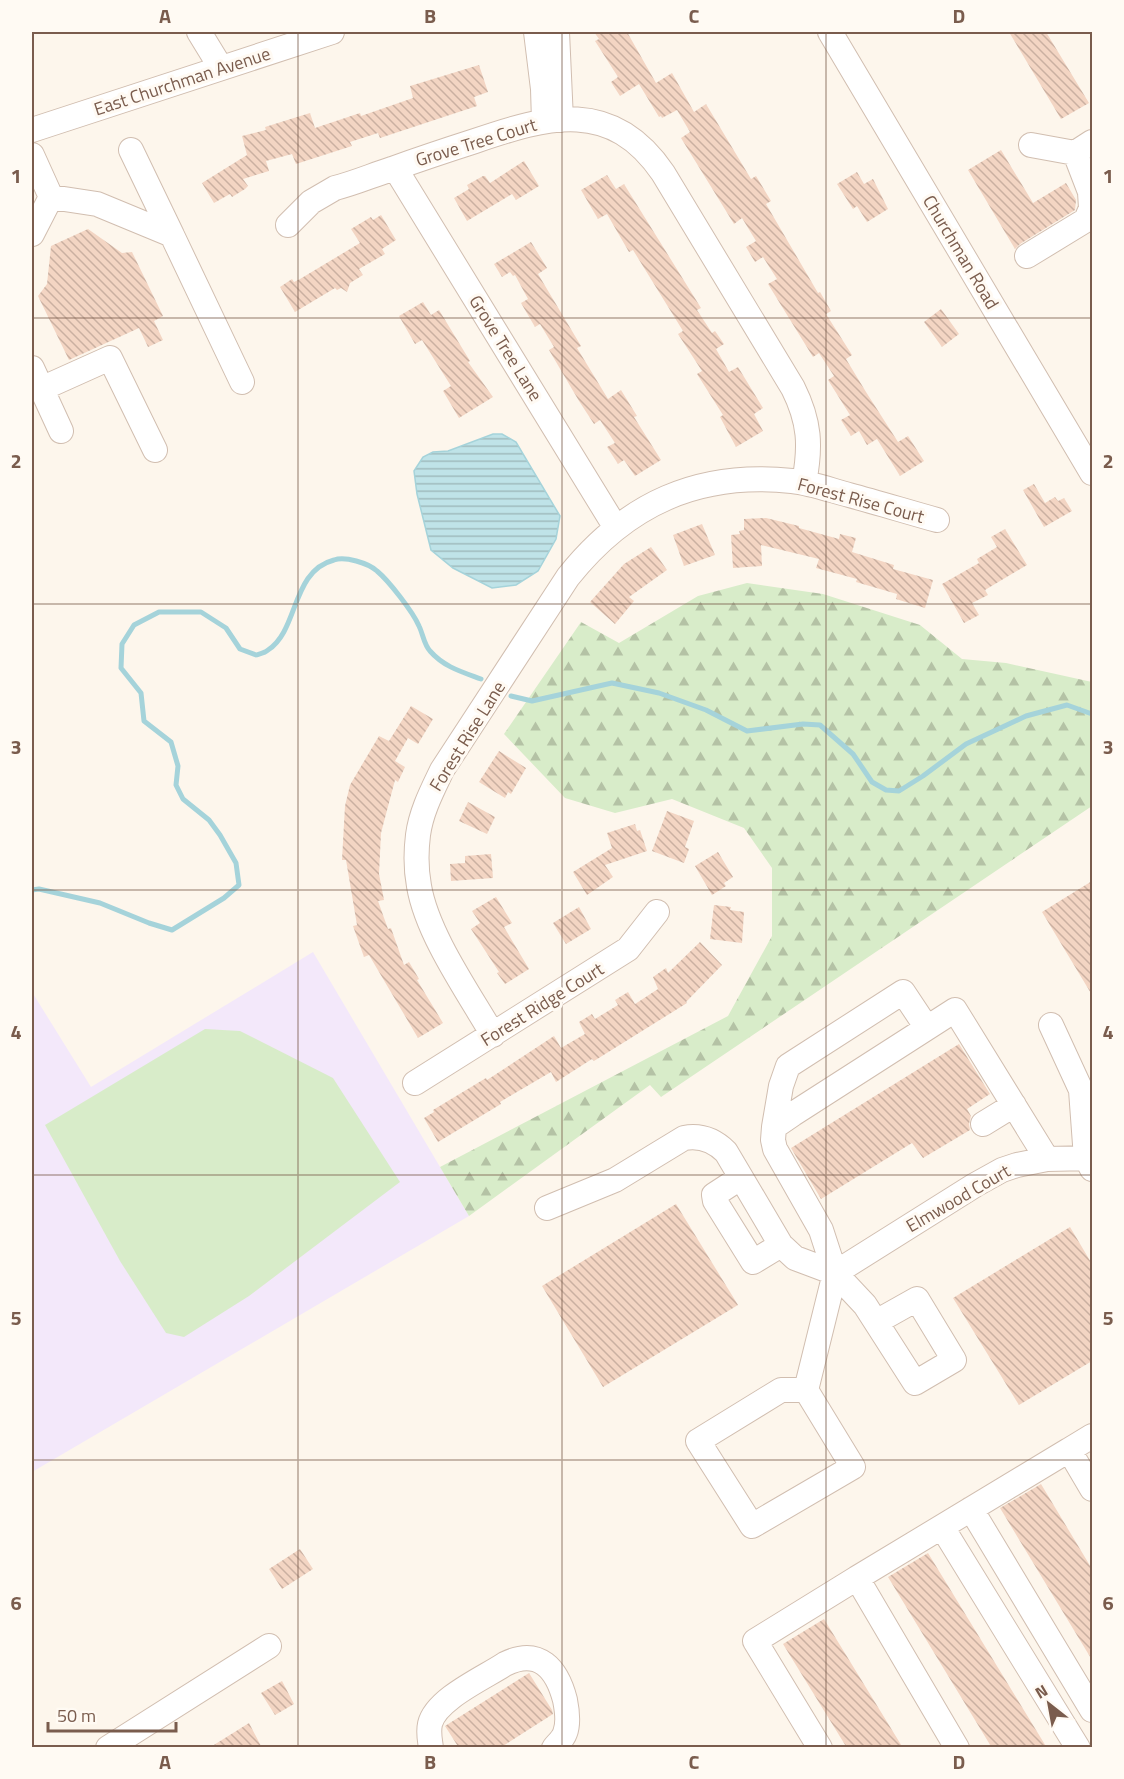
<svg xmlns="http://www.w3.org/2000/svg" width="1124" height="1779" viewBox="0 0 1124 1779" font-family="'Titillium Web',sans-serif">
  <defs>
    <pattern id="forest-firs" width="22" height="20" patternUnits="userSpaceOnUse" patternTransform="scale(1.5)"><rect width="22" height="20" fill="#d8ecc9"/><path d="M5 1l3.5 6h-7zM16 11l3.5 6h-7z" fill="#b4c2a5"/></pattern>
    <pattern id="water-rules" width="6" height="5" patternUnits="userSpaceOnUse" patternTransform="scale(1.5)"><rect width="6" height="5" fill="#bfe3e8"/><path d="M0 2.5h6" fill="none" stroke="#a0bbbe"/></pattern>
    <pattern id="building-back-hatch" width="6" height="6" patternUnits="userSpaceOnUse" patternTransform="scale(1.5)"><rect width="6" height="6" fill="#f3d5c3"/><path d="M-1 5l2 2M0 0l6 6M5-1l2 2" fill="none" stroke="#cab0a1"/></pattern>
  </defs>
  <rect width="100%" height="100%" fill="#fdf6ec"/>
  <path fill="#f3e8fa" d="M313 952 469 1216 32 1472V992L91 1087Z"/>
  <path fill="url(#forest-firs)" d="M747 583 823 594 920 625 962 659 1006 663 1092 682V806L661 1097 650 1085 469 1216 440 1167 728 1016 772 936V868L744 828 672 799 615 813 565 798 504 734 581 622 619 643 698 596Z"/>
  <path fill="#d8ecc9" d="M205 1029 240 1031 333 1078 400 1182 249 1296 184 1337 166 1333 120 1261 45 1125Z"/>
  <path fill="url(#water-rules)" stroke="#a5d3da" stroke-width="1.5" d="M493 434H502L516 442 560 516 556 539 538 571 516 585 492 588 453 568 431 550 417 494 414 471 423 457 433 452 448 451Z"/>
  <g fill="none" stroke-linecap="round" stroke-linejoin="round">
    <path stroke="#a5d3da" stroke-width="5" d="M511 696 532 701 612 683 659 693 706 710 747 731 803 724 820 725 853 754 872 782 886 790 899 791 923 776 966 744 1026 716 1067 705 1092 714
      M32 890 39 889 100 903 149 923 172 930 224 898 239 885 236 863 220 835 209 820 183 799 176 785 178 766 171 742 144 721 141 693 121 668 122 644 134 625 159 612H201L226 628 240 649 256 655C259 654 265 653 268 650 299 630 291 571 334 560 345 556 368 563 377 571 389 581 413 612 419 626 423 634 424 645 430 651 444 667 462 672 481 679"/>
  </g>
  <path fill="url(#building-back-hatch)" d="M594 32H627L656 83 672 73 694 112 706 104 751 179 756 176 771 201 766 204 818 293 820 292 831 311 826 314 852 355 846 359 866 392 898 442 908 436 924 461 900 476 877 439 867 445 859 431 851 436 841 420 850 415 828 380 834 376 819 353 813 357 768 284 777 279 763 257 755 262 746 247 756 241 742 218 734 224 681 138 690 132 677 110 662 118 661 116 659 117 639 84 620 96 611 82 618 77 595 41 599 39Z
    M1009 32H1046L1089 103 1061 119Z
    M479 65 488 92 474 97 477 106 380 138 378 133 350 142 352 146 296 164 292 154 266 161 269 171 243 179 248 186 245 189 232 197 230 194 214 203 202 183 247 155 242 136 266 130 265 127 310 113 315 128 360 113 361 116 413 98 410 86Z
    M1001 150 1033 203 1066 183 1076 200 1075 210 1020 244 1015 249 968 170Z
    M524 161 539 186 516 200 512 194 467 221 454 198 469 189 467 185 483 176H485L490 183Z
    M857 172 864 184 873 179 888 209 867 222 857 206 853 209 837 184Z
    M607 175 616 189 624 184 701 308 697 310 712 333 715 331 724 344 716 349 729 372 738 367 763 408 754 414 763 431 736 447 720 417 723 415 697 374 702 371 678 334 683 331 633 250 629 252 607 214 598 219 581 190Z
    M381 215 396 240 382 249 385 254 359 269 363 275 350 283 347 292 341 288 337 290 335 288 295 312 280 287 292 279 294 282 300 279 360 243 351 229 371 217 373 220Z
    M88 229 122 253 132 252 163 316 154 321 163 340 148 347 139 328 69 360 38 296 47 284 51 246Z
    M531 242 547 268 538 274 581 346 577 348 608 399 621 390 637 416 634 417 661 460 635 476 624 460 618 464 607 447 615 443 600 420 594 424 579 401 549 350 554 347 540 324 535 327 521 303 528 299 515 275 513 276 510 272 502 277 494 264Z
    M423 302 431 315 439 310 470 361 468 362 493 397 459 418 443 391 451 386 422 340 415 344 399 316Z
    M941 309 959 334 942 347 924 322Z
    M1034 484 1045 503 1055 497 1058 501 1064 498 1072 511 1044 527 1023 490Z
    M766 518 799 526V528L839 539 840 534 856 538 852 552 894 565 893 569 933 580 925 608 896 599 897 594 856 582 857 579 816 568 819 559 761 545 762 566 733 568 731 535 740 534 739 531 744 530V519Z
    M702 524 715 555 684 566 673 535Z
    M1005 529 1027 565 985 590 988 595 972 603 979 615 964 623 942 584 979 563 977 559 997 547 991 537Z
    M651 547 667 570 629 597 634 601 615 624 590 602 624 564Z
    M411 706 433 719 418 744 408 738 395 761 405 767 398 782 395 780 381 833 379 874 384 900 378 901 388 929 391 928 404 965 409 962 419 979 417 980 443 1023 418 1038 369 955 364 957 353 926 357 925 346 860H342L345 806 350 785 379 736 389 741Z
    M499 751 526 768 511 794 508 792 505 798 479 782Z
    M468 802 495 817 487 834 459 821Z
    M667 811 694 821 685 847 689 849 684 863 652 851Z
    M635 824 637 831 640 830 647 851 605 865 613 877 587 895 573 872 612 848 607 833Z
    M718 852 733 877 724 883 726 886 712 895 695 866Z
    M491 854 493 878 451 881 450 864 465 863V856Z
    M1092 881V995L1042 912Z
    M496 897 512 923 504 927 529 969 505 984 497 973 499 972 471 929 480 923 472 911Z
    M714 905 731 907 730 910 744 912 742 943 710 939Z
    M579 907 591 929 566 944 553 923Z
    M700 942 722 965 686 1002 687 1003 594 1061 592 1059 556 1082 551 1072 500 1102 501 1104 438 1142 424 1118 434 1112 433 1110 486 1078 487 1080 554 1036 561 1048 585 1034 579 1022 592 1014 595 1019 618 1005 615 1000 628 992 635 1004 658 989 653 977 666 968 668 973Z
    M959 1044 990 1094 967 1109 971 1116 969 1124 970 1130 923 1158 912 1143 821 1199 791 1148Z
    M676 1204 738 1305 603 1387 542 1286Z
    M1070 1227 1092 1264V1361L1019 1405 953 1298Z
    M1041 1484 1092 1569V1660L1000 1508Z
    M300 1549 313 1569 282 1589 269 1569Z
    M928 1553 1047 1748H992L888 1577Z
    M824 1619 903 1748H847L783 1644Z
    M529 1673 552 1710 553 1714 500 1748H459L445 1726Z
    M282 1681 294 1704 275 1715 261 1693Z
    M249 1723 262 1748H209Z"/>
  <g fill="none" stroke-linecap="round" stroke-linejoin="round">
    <g stroke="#d1beb0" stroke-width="26">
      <path id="minor" d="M199 32 221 68
        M536 32 543 89 544 121
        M557 32 561 120
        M830 32 1092 473
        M32 130 332 32
        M1031 145 1075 153 1092 142
        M131 150 172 235
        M32 155 51 197 32 234
        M395 168 616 528
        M51 197 97 204 172 235 242 382
        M288 225 311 202 335 188C355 183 373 175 392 169 420 159 447 150 475 141 548 116 612 98 663 173L793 388C810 422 811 446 804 483
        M1027 256 1086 220 1091 208 1090 192 1075 153
        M32 368 61 431
        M41 389 110 358 155 450
        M1051 1025 1081 1090 1086 1158 1092 1169
        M927 1028 955 1010 1047 1159
        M493 1035C468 992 427 934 419 886 416 870 416 851 418 835 421 812 432 791 442 770L568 577C626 504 698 471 792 481 811 483 830 490 849 495 879 503 908 512 937 520
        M415 1083 628 949 657 912
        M983 1124 1014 1105
        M774 1127 781 1086 788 1066 903 992 927 1028 793 1114 774 1127 773 1140 775 1149 821 1230 835 1273 865 1305 915 1383 954 1360 917 1299 876 1322
        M740 1178 714 1195 715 1201 753 1262 781 1245
        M547 1208 615 1180 684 1138C700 1135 714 1140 726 1152L781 1245 795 1258 835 1273
        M835 1273 975 1185 1002 1170 1017 1165 1047 1159 1092 1158
        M806 1390 853 1467 752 1526 698 1441 781 1390H806L835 1273
        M1069 1450 1092 1436
        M971 1509 1092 1710
        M942 1527 1078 1748
        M108 1748 269 1646
        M431 1748C430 1740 428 1733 430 1724 436 1699 484 1678 505 1664 539 1647 557 1669 565 1700 567 1710 569 1723 565 1733 563 1739 558 1743 554 1748
        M820 1748 755 1641 857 1578
        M957 1748 857 1578 1069 1450 1092 1489"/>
    </g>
    <use href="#minor" stroke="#fff" stroke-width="24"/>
  </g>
  <path fill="none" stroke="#7a5c4d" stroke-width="1.5" stroke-opacity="0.55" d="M298 32V1748M562 32V1748M826 32V1748M32 318H1092M32 604H1092M32 890H1092M32 1175H1092M32 1460H1092"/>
  <g text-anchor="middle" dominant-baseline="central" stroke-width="6" stroke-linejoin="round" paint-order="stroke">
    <g font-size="18" fill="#7a5c4d" stroke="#fffaf3">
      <text transform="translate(182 81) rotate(-18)">East Churchman Avenue</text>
      <text transform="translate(476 142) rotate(-17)">Grove Tree Court</text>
      <text transform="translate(961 252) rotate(59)">Churchman Road</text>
      <text transform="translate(506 348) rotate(58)">Grove Tree Lane</text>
      <text transform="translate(861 500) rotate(15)">Forest Rise Court</text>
      <text transform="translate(467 736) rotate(-58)">Forest Rise Lane</text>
      <text transform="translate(542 1004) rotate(-32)">Forest Ridge Court</text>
      <text transform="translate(958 1198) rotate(-30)">Elmwood Court</text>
    </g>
  </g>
  <rect width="1124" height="1779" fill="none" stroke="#fffaf3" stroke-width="66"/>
  <g transform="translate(1049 1704) rotate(329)" stroke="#fffaf3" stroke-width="4.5" paint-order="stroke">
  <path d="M0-4.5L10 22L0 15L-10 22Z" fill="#7a5c4d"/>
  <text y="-9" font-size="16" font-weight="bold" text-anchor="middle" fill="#7a5c4d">N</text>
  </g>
  <path d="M48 1722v9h128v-9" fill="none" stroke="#7a5c4d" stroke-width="3"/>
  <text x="57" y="1722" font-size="18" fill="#7a5c4d" stroke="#fffaf3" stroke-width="4.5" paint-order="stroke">50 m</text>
  <rect x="33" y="33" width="1058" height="1713" fill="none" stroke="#7a5c4d" stroke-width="2"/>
  <g font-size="20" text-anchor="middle" font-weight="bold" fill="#7a5c4d">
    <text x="165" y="23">A</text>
    <text x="430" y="23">B</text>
    <text x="694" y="23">C</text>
    <text x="959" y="23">D</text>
    <text x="16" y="183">1</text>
    <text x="1108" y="183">1</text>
    <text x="16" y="468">2</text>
    <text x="1108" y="468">2</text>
    <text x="16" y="754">3</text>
    <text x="1108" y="754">3</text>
    <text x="16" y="1039">4</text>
    <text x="1108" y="1039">4</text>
    <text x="16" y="1325">5</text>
    <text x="1108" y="1325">5</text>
    <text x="16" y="1610">6</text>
    <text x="1108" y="1610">6</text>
    <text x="165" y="1769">A</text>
    <text x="430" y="1769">B</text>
    <text x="694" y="1769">C</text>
    <text x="959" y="1769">D</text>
  </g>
</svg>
